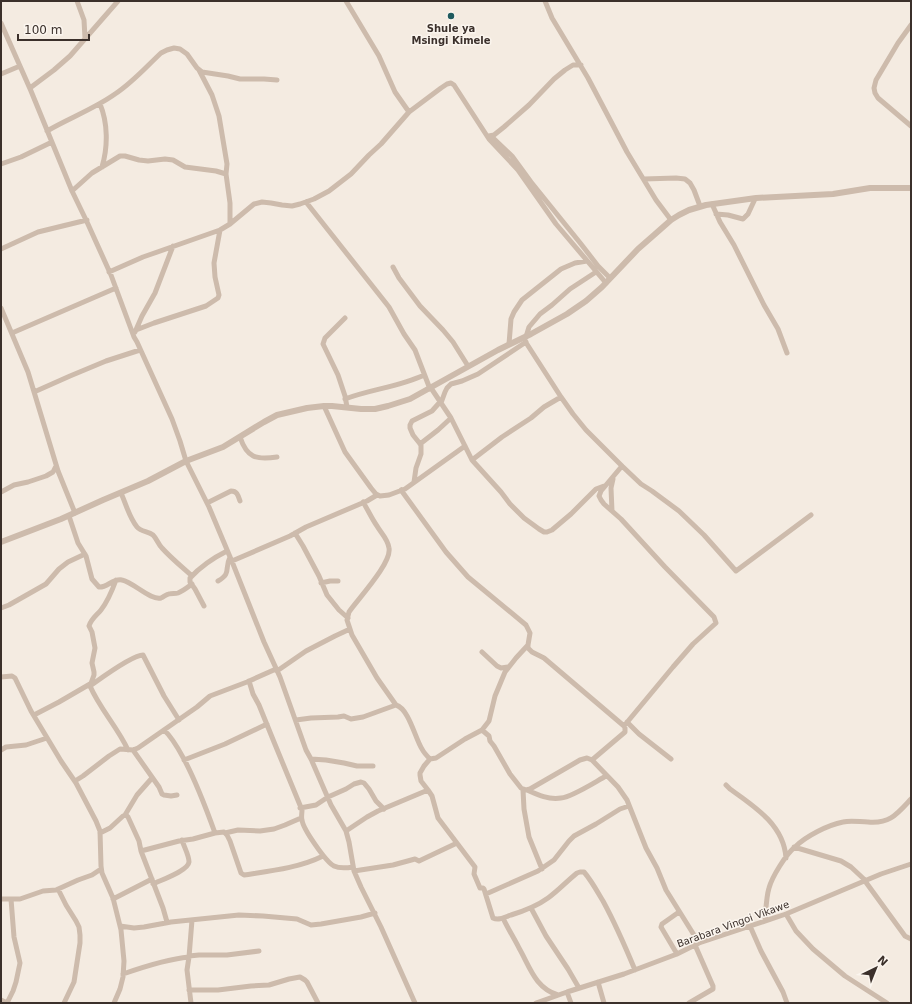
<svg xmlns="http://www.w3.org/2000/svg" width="912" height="1004" viewBox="0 0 912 1004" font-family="'DejaVu Sans',sans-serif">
  <rect width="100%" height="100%" fill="#f4ebe1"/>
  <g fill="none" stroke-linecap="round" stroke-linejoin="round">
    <path stroke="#cdbbac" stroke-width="5" d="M77 1 84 20 85 38
      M346 1 379 56 395 92 409 112
      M545 1 552 18 588 78 627 152 656 200 671 220
      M1 23 31 91 72 191 87 222 111 275 134 337 137 342 172 419 180 441 186 461 209 507 233 564 264 642 280 677 306 750 311 759 331 805 346 831 349 842 354 871 361 887 381 927 415 1003
      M911 25 898 43 876 80 874 88 875 93 878 98 911 126
      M199 70 212 95 219 116 227 164 226 174 230 203V224
      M1 74 20 66
      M30 88 54 70 70 56 118 1
      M100 104C108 123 108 147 102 167
      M47 131C69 118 94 109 115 94 132 83 146 67 161 53L167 50 174 48 180 49 187 54 197 68 202 72 228 76 240 79H264L277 80
      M489 136 494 135 504 127 529 105 554 79 565 70 573 65H581
      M491 136 512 156 531 182 581 244 598 266 610 278
      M1 164 21 157 52 142
      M644 179 676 178 685 179 690 183 694 190 700 206
      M72 191 92 173 120 156H125L139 160 148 161 165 159 173 160 185 167 216 171 226 174
      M306 202 389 307 404 334 415 350 430 389
      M712 204 720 222 734 245 764 305 778 329 787 353
      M716 214 728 215 743 219 748 214 755 199
      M1 249 38 232 87 220
      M393 267 399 278 420 306 443 330 453 342 468 366
      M109 272 143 257 220 230 230 224 254 204 262 202 271 203 282 205 292 206 300 204 314 199 329 191 351 174 369 155 381 144 409 112 441 88 447 84 451 83 454 85 489 139 518 170 556 224 606 283
      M1 308 28 372 58 471 75 513
      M345 318 325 338 323 344 338 375 345 396 347 407
      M136 330 154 323 206 306 218 298 219 295 215 277 214 263 220 230
      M135 332 142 316 155 293 173 246
      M12 333 116 288
      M526 337 529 327 540 314 552 305 570 289 596 272
      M523 338 561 397 573 414 586 430 622 466 641 484 652 491 679 511 704 535 736 571 811 515
      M509 344 511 319 514 312 522 300 561 269 575 263 587 261
      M431 388 451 418 472 460 501 492 510 504 524 518 539 529 544 532H547L552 530 571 514 596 489 604 486
      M34 392 70 376 106 361 140 350
      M345 399C371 389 399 387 424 375
      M441 403 445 392 447 388 451 384 462 381 478 374 526 342
      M324 406 345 452 371 488 376 494 380 496 389 495 405 489 465 446
      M240 437C247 458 256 460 277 457
      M420 444 438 430 451 418
      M472 460 502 437 531 418 544 407 561 397
      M622 466 601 491 599 496 601 500 604 504 621 519 665 567 714 617 716 623 693 644 673 667 624 726
      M414 482 416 468 421 454V445L413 435 410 428V425L412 421 432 411 440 402
      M401 490 446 552 468 577 526 625 530 633 528 645V648L532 652 544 658 624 726 625 728V732L592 760
      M1 492 14 485 28 482 46 476 53 472 56 466
      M121 493C126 504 129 517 137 527 141 532 148 531 153 535 157 539 158 544 162 548 171 558 182 567 192 576
      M363 502C368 510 372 519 377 526 381 533 388 539 389 548 392 563 358 599 349 612L347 620 352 635 377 678 396 705
      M207 503 231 491C237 491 238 495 240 501
      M612 511 611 488 613 479
      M69 516 78 543 86 556 92 579 99 587C107 588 113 578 122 580 133 582 151 601 161 598 164 597 166 594 169 594 172 593 175 594 178 593 183 591 188 587 192 584
      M295 533 303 546 319 576 327 595 339 610 348 618
      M232 561 290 536 306 527 367 501 377 495
      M116 580C112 591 108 601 101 610 97 615 91 619 89 626L92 632 95 648 92 663 94 672V675L90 686C100 709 118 728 128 750
      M218 581C232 573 224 569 230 557
      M321 583 330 581H338
      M204 606 195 589 190 582V578C201 566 213 558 227 551
      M1 608 9 605 46 584 59 569 68 562 85 554
      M482 652 497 666 501 668 508 667
      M277 671 306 651 335 636 350 629
      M1 677 12 676 15 678 31 711 61 761 76 783 96 821 100 831 101 866 102 873 113 898 121 930 124 961 123 977 120 989 114 1003
      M249 681 253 694 259 705 274 742 302 810C302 813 301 817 302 820 303 829 326 862 334 866 340 869 347 868 353 867
      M90 686C100 679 132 655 143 655L164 696 179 720
      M34 715 59 702 90 684
      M296 720 311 718 338 717 344 716 351 719 363 717 396 705C409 709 415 738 422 749 424 753 427 756 430 759L436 758 465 739 482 730 489 736 490 741 494 746 510 774 521 788 526 790 530 789 580 760 587 758 592 760 618 787 627 800 646 848 657 868 666 890 699 943
      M627 722 639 734 671 759
      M164 730C173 738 179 750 185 761 197 784 206 808 215 833
      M482 730 489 721 495 696 505 672 516 658 528 645
      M1 750 6 747 26 745 47 738
      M133 750 159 787 162 794 164 795 171 796 177 795
      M311 759 326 760 344 763 357 766H373
      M430 759 424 766 420 773V775L421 781 428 790 432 796 438 818 475 867 474 874 480 888H483L484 889 493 918C499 921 505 917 511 915 524 911 537 906 548 898 558 891 567 881 577 873L580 872H584C591 880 597 891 603 901 615 923 625 946 635 970
      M184 760 225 744 267 724
      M75 781 83 776 109 756 120 749 133 750 138 748 197 707 210 696 247 682 276 669
      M726 785 730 789C754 806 784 825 786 858
      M523 790 524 809 529 837 542 869
      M527 790C538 795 549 800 561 798 572 797 595 782 606 776
      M300 808 316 805 328 797 346 789 354 784 361 782 364 783 369 789 376 801 384 809
      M125 815 137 795 152 778
      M346 831 367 817 378 811 428 790
      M100 833 110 828 123 816 126 815 128 817 139 841 141 851 163 908 167 922
      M225 833 238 830 260 831 274 829 285 825 301 818
      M794 847 841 861 851 867 866 881
      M141 851 179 841 193 839 215 833 224 832 227 835 230 841 241 873 244 875C270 871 299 868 323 856
      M354 871 393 865 415 859 419 861 457 843
      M865 881 905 936 911 939
      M153 884C161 880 188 871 189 862 189 855 184 847 182 840
      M58 889 66 905 76 921 79 927 80 935V943L74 982 64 1003
      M486 894 538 871 554 860 569 841 574 836 596 824 620 809 629 806
      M1 899H20L43 891 56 890 78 880 92 875 101 869
      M113 899 152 879
      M531 908 546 936 568 969 579 988
      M786 914 796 931 813 949 845 976 887 1003
      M503 918C508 929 514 938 519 948 530 967 535 988 558 995
      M765 921C766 910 766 898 769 888 772 877 786 854 795 847 806 836 828 825 843 822 851 820 860 822 868 822 890 824 897 814 911 799
      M120 926 134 928 144 927 171 922 239 915 263 916 297 919 311 925 321 924 361 917 375 913
      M750 926 761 951 783 992 787 1003
      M677 954 661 927 662 924 679 912
      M189 956 199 955H227L259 951
      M123 974C143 967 168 959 189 957
      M598 982 604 1003
      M189 990H218L251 986 269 985 289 979 300 977 305 980 307 982 318 1003
      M567 992 571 1003
      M1 1000 7 1003 13 991 16 982 20 963 14 937 11 899
      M191 1003 187 970 189 957 192 920
      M536 1003 567 992 624 974 677 954 699 943 786 914 881 874 911 864
      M689 1003 713 989V986L695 945"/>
    <path stroke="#cdbbac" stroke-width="6" d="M1 542 61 519 103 500 148 481 186 461 223 447 264 422 277 415 307 408 324 406H332L361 409H375L388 406 410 399 498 350 531 334 567 314 586 301 602 287 638 249 654 235 671 220 679 215 689 210 706 205 756 198 833 194 870 188H911"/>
  </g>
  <circle fill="#1f5a5e" stroke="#fbf5ee" stroke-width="1.5" cx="451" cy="16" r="4"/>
  <g text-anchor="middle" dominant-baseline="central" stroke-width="3" stroke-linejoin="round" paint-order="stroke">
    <g font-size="10" font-weight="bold" fill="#3b302b" stroke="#fbf5ee">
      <text x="451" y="28">Shule ya<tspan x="451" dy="12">Msingi Kimele</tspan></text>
    </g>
    <g font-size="10" fill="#3b302b" stroke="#fbf5ee">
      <text transform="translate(733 924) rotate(-20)">Barabara Vingoi Vikawe</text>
    </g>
  </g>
  <rect width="912" height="1004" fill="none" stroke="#3b302b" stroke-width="4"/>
  <g transform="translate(876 968) rotate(43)" stroke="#fbf5ee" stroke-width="3" paint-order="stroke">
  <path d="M0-3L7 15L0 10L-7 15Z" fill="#3b302b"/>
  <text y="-6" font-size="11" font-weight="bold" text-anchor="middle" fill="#3b302b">N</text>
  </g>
  <path d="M18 34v6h71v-6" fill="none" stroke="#3b302b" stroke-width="2"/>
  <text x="24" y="34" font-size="12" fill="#3b302b" stroke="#fbf5ee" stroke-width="3" paint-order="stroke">100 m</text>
</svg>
